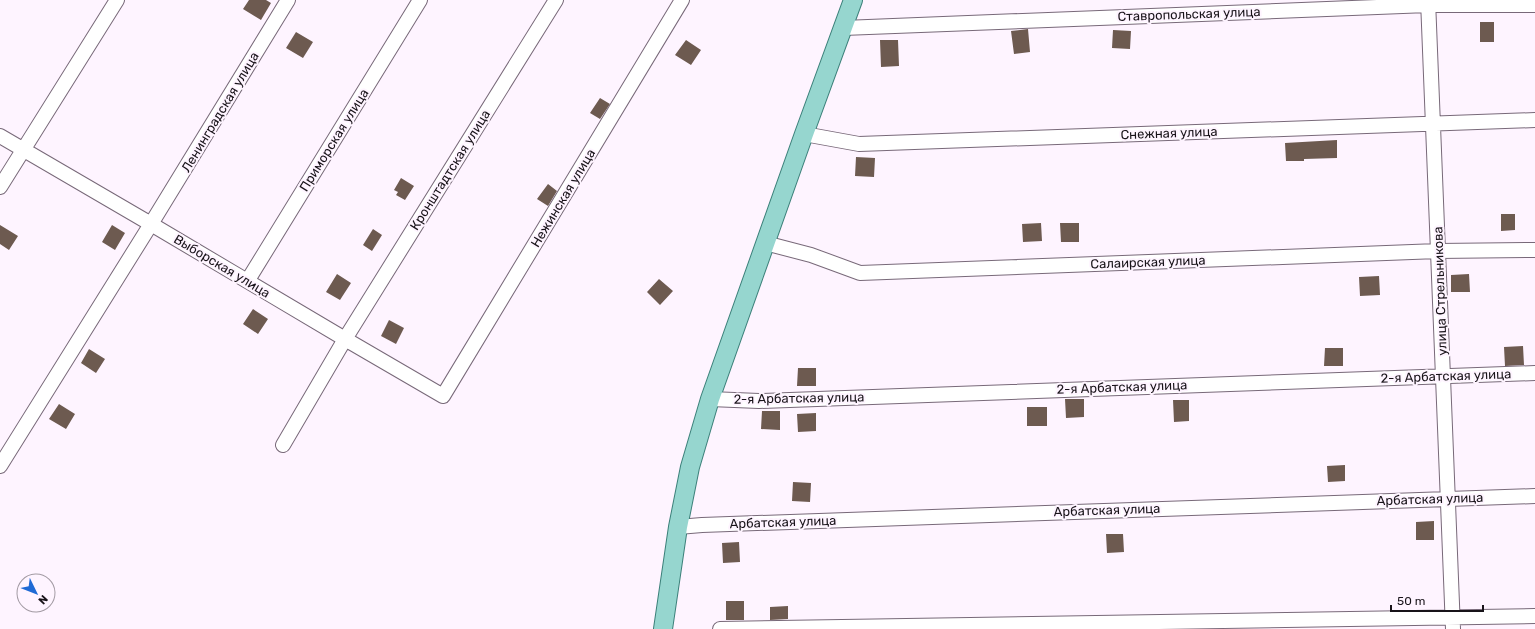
<svg xmlns="http://www.w3.org/2000/svg" width="1535" height="629" viewBox="0 0 1535 629" font-family="Rubik,sans-serif">
  <rect width="100%" height="100%" fill="#fef4ff"/>
  <path fill="#6d5a50" d="M249 0H266L271 3 261 20 243 9Z
    M1480 22H1494V42H1480Z
    M1028 29 1030 52 1014 54 1011 31Z
    M1113 30 1131 31 1130 49 1112 48Z
    M296 32 313 42 303 58 286 48Z
    M686 40 701 50 691 65 675 55Z
    M880 40H898L899 66 881 67Z
    M600 98 610 104 600 119 590 113Z
    M1337 140V158L1304 159V161H1286L1285 143Z
    M856 157 875 158 874 177 855 176Z
    M401 178 414 186 405 200 396 195 398 192 394 190Z
    M548 184 557 191 548 206 537 199Z
    M1501 214H1515V230L1501 231Z
    M1041 223 1042 241 1023 242 1022 224Z
    M1060 223H1079V242H1061Z
    M0 225 18 236 9 250 0 244Z
    M112 225 125 233 115 250 102 242Z
    M373 229 382 235 372 251 363 245Z
    M337 274 351 283 340 300 326 292Z
    M1469 274 1470 292H1451V275Z
    M1379 276 1380 295 1360 296 1359 277Z
    M659 279 673 291 660 305 647 292Z
    M253 309 268 319 258 334 243 324Z
    M389 320 404 328 396 344 381 336Z
    M1523 346 1524 365 1505 366 1504 347Z
    M1325 348H1343V366H1324Z
    M89 349 105 359 96 373 81 363Z
    M798 368H816V386H797Z
    M1065 399H1084V417L1066 418Z
    M1173 400H1189V421L1174 422Z
    M59 404 75 414 66 429 49 419Z
    M1027 407H1047V426H1027Z
    M762 411H780V430L761 429Z
    M816 413V431L798 432 797 414Z
    M1345 465V481L1328 482 1327 466Z
    M793 482 811 483 810 502 792 501Z
    M1434 521V540H1416V522Z
    M1106 534H1123L1124 552 1107 553Z
    M739 542 740 562 723 563 722 543Z
    M726 601H744V620H726Z
    M788 606V619L770 620V607Z"/>
  <g fill="none" stroke-linecap="round" stroke-linejoin="round">
    <g stroke="#786979" stroke-width="16">
      <path id="minor" d="M1428 0 1453 629
        M843 28 1428 5H1535
        M804 134 859 144 1535 120
        M0 136 151 224 345 339 443 396 682 0
        M0 187 117 0
        M765 243 811 255 860 273 1438 251 1535 250
        M248 280 420 0
        M710 399 759 401 1535 373
        M283 445 345 339 556 0
        M0 466 151 224 288 0
        M678 527 702 525 1535 496
        M720 629 1535 616"/>
    </g>
    <g stroke="#3c807a" stroke-width="20">
      <path id="major" d="M663 629 678 527 690 467 710 399 804 134 853 0"/>
    </g>
    <use href="#minor" stroke="#fff" stroke-width="14"/>
    <use href="#major" stroke="#96d6cf" stroke-width="18"/>
  </g>
  <g text-anchor="middle" dominant-baseline="central" stroke-width="4" stroke-linejoin="round" paint-order="stroke">
    <g font-size="13" fill="#181319" stroke="#fef4ff">
      <text transform="translate(1189 14) rotate(-2)">Ставропольская улица</text>
      <text transform="translate(220 112) rotate(-59)">Ленинградская улица</text>
      <text transform="translate(1169 133) rotate(-2)">Снежная улица</text>
      <text transform="translate(334 140) rotate(-58)">Приморская улица</text>
      <text transform="translate(450 170) rotate(-58)">Кронштадтская улица</text>
      <text transform="translate(563 198) rotate(-59)">Нежинская улица</text>
      <text transform="translate(1148 262) rotate(-2)">Салаирская улица</text>
      <text transform="translate(222 266) rotate(31)">Выборская улица</text>
      <text transform="translate(1440 291) rotate(-92)">улица Стрельникова</text>
      <text transform="translate(1446 376) rotate(-2)">2-я Арбатская улица</text>
      <text transform="translate(1122 387) rotate(-2)">2-я Арбатская улица</text>
      <text transform="translate(799 398) rotate(-1)">2-я Арбатская улица</text>
      <text transform="translate(1430 499) rotate(-2)">Арбатская улица</text>
      <text transform="translate(1107 510) rotate(-2)">Арбатская улица</text>
      <text transform="translate(783 522) rotate(-2)">Арбатская улица</text>
    </g>
  </g>
  <g transform="translate(36 593) rotate(133)"><circle r="19" fill="#fef4ff" stroke="#a29aa3"/>
  <path d="M0-3L7 15L0 10L-7 15Z" fill="#1f6ad5"/>
  <text y="-6" font-size="11" font-weight="bold" text-anchor="middle" fill="#181319">N</text>
  </g>
  <path d="M1391 605v6h92v-6" fill="none" stroke="#181319" stroke-width="2"/>
  <text x="1397" y="605" font-size="12" fill="#181319" stroke="#fef4ff" stroke-width="3" paint-order="stroke">50 m</text>
</svg>
